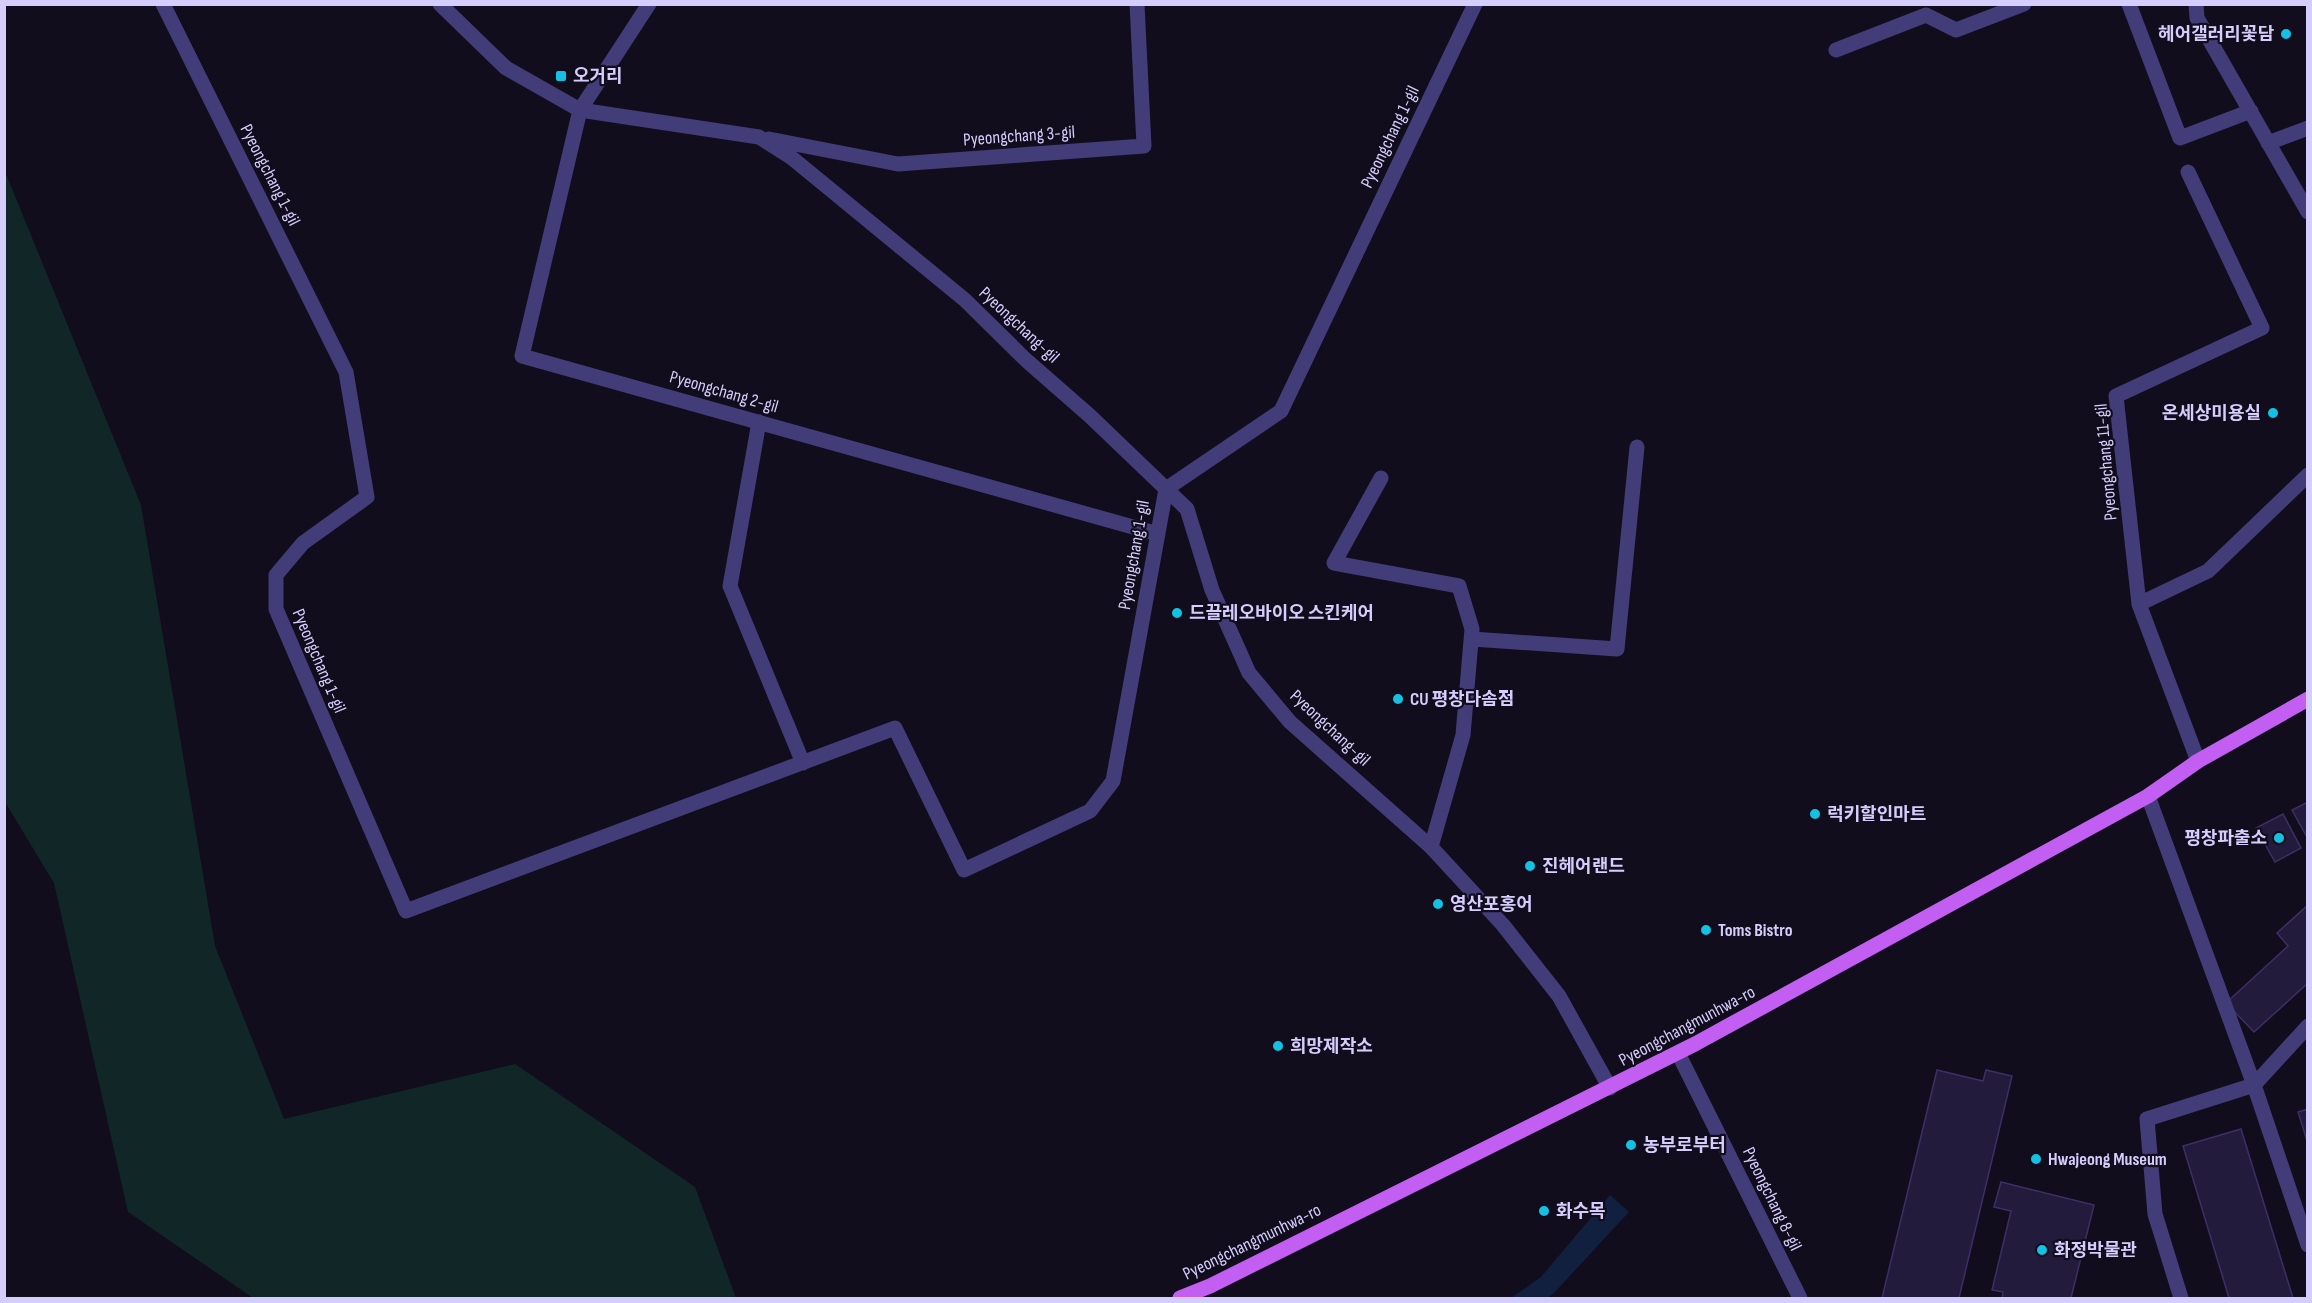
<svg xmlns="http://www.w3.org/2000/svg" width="2312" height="1303" viewBox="0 0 2312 1303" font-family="'Sofia Sans Condensed','Noto Sans KR',sans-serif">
  <rect width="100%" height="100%" fill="#110d1d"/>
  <path fill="#112626" d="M4 169 141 505 215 946 284 1119 515 1064 695 1187 736 1298H253L128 1212 54 883 5 802Z"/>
  <path fill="#10203e" d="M1610 1195 1629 1212 1554 1293 1547 1298H1511L1541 1277Z"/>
  <path fill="#231b3c" stroke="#3d2f66" stroke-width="1.5" d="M2308 802V839L2292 810Z
    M2283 814 2301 848 2275 862 2256 828Z
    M2308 905V983L2254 1032 2226 1003 2288 946 2277 933Z
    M1937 1070 1983 1081 1986 1070 2012 1076 1959 1298H1882Z
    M2308 1109V1144L2298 1112Z
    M2241 1129 2293 1298H2229L2183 1146Z
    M2001 1182 2094 1205 2071 1298H2002L2003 1292 1992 1290 2011 1211 1994 1207Z"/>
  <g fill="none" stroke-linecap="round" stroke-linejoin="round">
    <path stroke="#423c78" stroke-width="15" d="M1836 50 1926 15 1956 30 2024 4
      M2148 796 2254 1085 2308 1245
      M2181 1298 2155 1214 2147 1119 2254 1085 2308 1026"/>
    <path stroke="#423c78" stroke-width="15" d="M163 4 346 372 367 497 303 543 276 575V609L406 911 895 728 964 870 1090 811 1113 781 1166 489 1281 411 1475 4
      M440 4 506 68 580 110 759 137 792 158 965 300 1026 360 1090 416 1187 509 1212 590 1249 673 1290 722 1431 847 1503 925 1559 996 1610 1088
      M649 4 580 110 522 356 1158 534
      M2129 4 2180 138 2251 111
      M2196 4 2197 18 2308 212
      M769 139 898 164 1144 146 1137 4
      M2268 143 2308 128
      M2188 172 2262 328 2116 396 2139 604 2198 761
      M759 422 730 586 803 763
      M1381 478 1334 563 1459 586 1472 629 1463 735 1431 847
      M2139 604 2208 571 2308 475
      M1472 639 1617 649 1637 447
      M1678 1053 1800 1298"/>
    <path stroke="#c25ef2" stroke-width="15" d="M1180 1298 1210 1286 1695 1044 2148 796 2198 761 2308 699"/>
  </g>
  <g fill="#13c2e2" stroke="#110d1d" stroke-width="2">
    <circle cx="2286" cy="34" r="6"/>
    <rect x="555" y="70" width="12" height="12" rx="3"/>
    <circle cx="2273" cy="413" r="6"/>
    <circle cx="1177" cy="613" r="6"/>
    <circle cx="1398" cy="699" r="6"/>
    <circle cx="1815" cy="814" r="6"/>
    <circle cx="2279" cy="838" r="6"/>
    <circle cx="1530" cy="866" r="6"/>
    <circle cx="1438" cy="904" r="6"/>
    <circle cx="1706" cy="930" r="6"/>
    <circle cx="1278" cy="1046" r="6"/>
    <circle cx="1631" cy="1145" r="6"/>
    <circle cx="2036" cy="1159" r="6"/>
    <circle cx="1544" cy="1211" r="6"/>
    <circle cx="2042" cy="1250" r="6"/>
  </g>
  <g text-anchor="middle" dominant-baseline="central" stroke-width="4.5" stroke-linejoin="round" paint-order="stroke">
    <g font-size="18" font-weight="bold" fill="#d5cdfb" stroke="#110d1d" text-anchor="start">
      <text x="2274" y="34" text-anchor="end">헤어갤러리꽃담</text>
      <text x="573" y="76">오거리</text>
      <text x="2261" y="413" text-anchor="end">온세상미용실</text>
      <text x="1189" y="613">드끌레오바이오 스킨케어</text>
      <text x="1410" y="699">CU 평창다솜점</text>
      <text x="1827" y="814">럭키할인마트</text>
      <text x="2267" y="838" text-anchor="end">평창파출소</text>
      <text x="1542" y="866">진헤어랜드</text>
      <text x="1450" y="904">영산포홍어</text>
      <text x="1718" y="930">Toms Bistro</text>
      <text x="1290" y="1046">희망제작소</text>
      <text x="1643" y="1145">농부로부터</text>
      <text x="2048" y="1159">Hwajeong Museum</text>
      <text x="1556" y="1211">화수목</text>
      <text x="2054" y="1250">화정박물관</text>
    </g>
    <g font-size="18" fill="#d5cdfb" stroke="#110d1d">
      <text transform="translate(1019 136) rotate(-4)">Pyeongchang 3-gil</text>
      <text transform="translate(1390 137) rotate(-64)">Pyeongchang 1-gil</text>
      <text transform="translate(270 175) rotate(63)">Pyeongchang 1-gil</text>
      <text transform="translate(1019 325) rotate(43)">Pyeongchang-gil</text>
      <text transform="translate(724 392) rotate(16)">Pyeongchang 2-gil</text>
      <text transform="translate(2106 462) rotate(-95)">Pyeongchang 11-gil</text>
      <text transform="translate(1134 555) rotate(-80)">Pyeongchang 1-gil</text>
      <text transform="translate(319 661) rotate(67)">Pyeongchang 1-gil</text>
      <text transform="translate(1330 728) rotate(43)">Pyeongchang-gil</text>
      <text transform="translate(1687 1026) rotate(-28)">Pyeongchangmunhwa-ro</text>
      <text transform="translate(1772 1199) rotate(64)">Pyeongchang 8-gil</text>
      <text transform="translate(1252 1242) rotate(-26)">Pyeongchangmunhwa-ro</text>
    </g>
  </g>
  <rect width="2312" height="1303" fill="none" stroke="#d5cdfb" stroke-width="12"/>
</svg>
